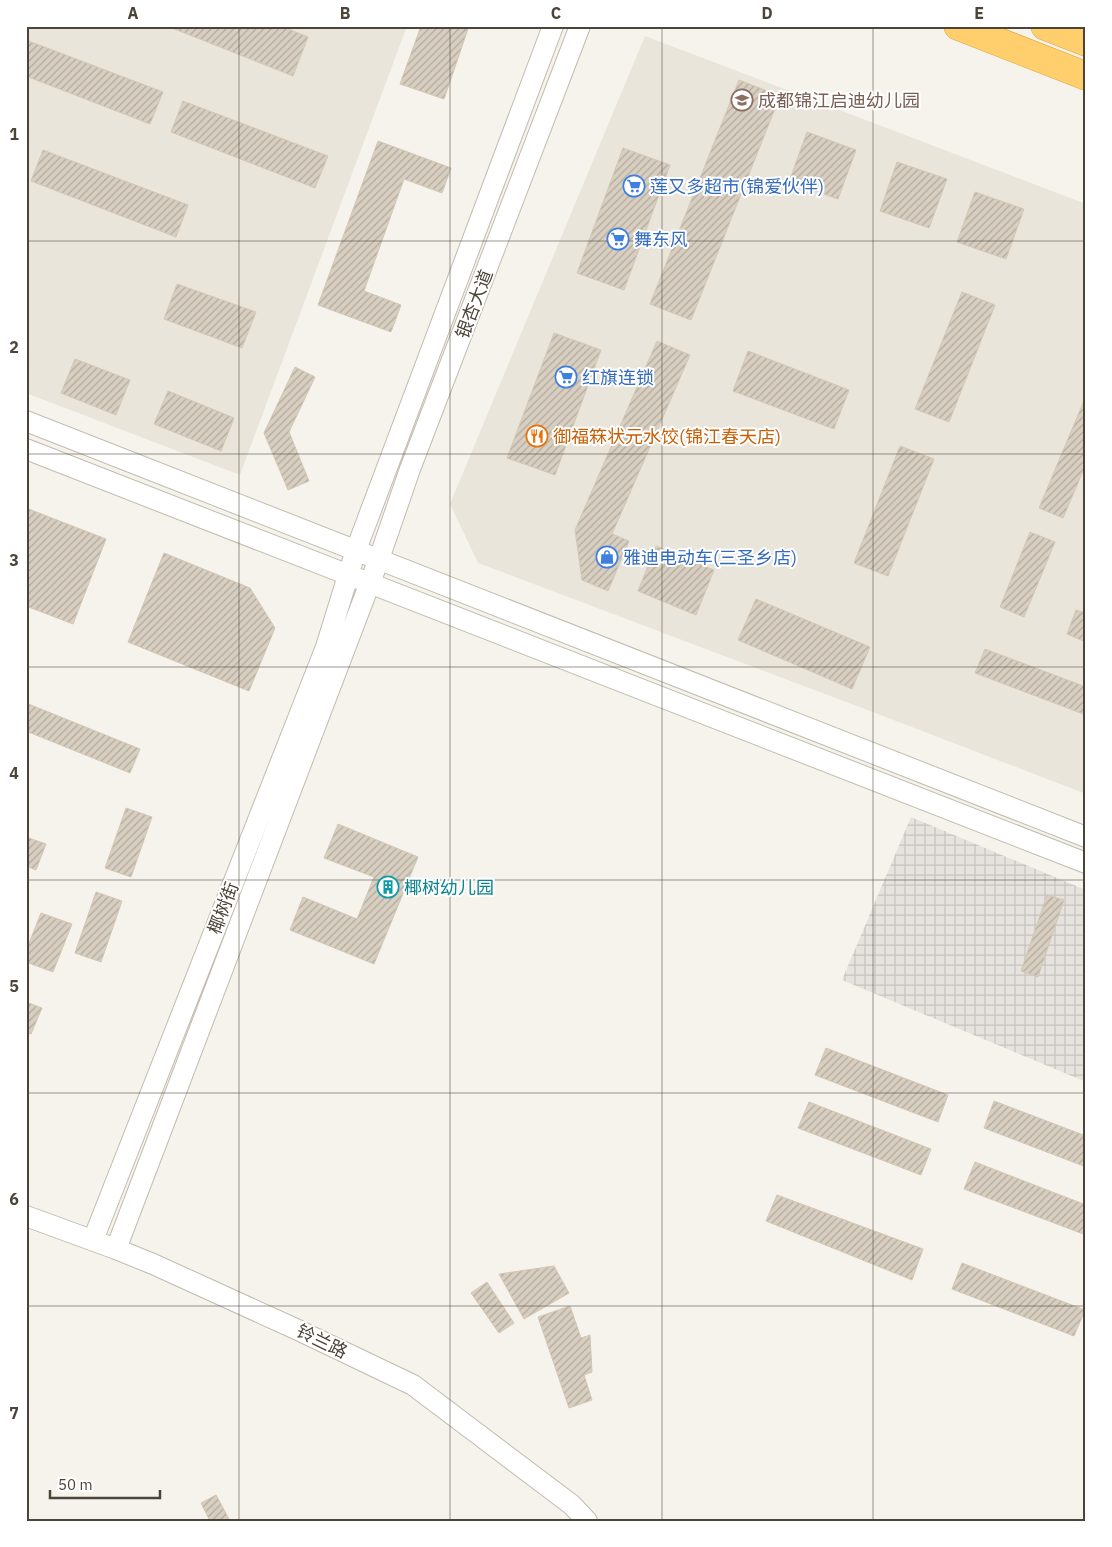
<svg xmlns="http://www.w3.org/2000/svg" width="1112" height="1547" viewBox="0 0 1112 1547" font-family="'IBM Plex Sans','Noto Sans SC',sans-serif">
  <defs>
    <pattern id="industrial-grid" width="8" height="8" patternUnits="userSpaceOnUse" patternTransform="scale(1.25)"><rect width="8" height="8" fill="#e6e2dd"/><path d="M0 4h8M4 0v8" fill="none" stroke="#c7c3be"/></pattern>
    <pattern id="building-hatch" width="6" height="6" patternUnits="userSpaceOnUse" patternTransform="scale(1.25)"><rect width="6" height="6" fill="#d8cfc1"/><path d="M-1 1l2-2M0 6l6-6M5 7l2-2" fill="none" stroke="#b1aa9e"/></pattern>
  </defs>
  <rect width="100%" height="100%" fill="#f6f3ec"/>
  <path fill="#eae5da" d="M26 26H407L240 475 26 393Z
    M645 36 1086 204V794L878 714 478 563 450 504Z"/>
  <path fill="url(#industrial-grid)" d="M911 817 1086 890V1082L842 980Z"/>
  <path fill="url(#building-hatch)" stroke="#d3c7b4" d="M167 26H281L308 37 293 76Z
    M421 26H469L444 99 400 84Z
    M26 40 163 92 150 124 26 76Z
    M739 80 780 96 691 320 650 304Z
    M183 101 328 156 315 188 171 132Z
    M807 132 856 150 838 199 789 182Z
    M378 141 451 168 442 193 404 179 364 291 401 305 391 332 318 305Z
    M623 148 670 165 624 290 577 273Z
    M43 150 188 205 176 237 31 181Z
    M897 162 947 179 929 228 880 211Z
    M975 192 1024 209 1006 259 957 242Z
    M177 284 256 312 242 348 164 319Z
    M962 292 995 305 949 422 915 409Z
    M554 333 601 350 555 475 507 458Z
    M657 341 690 355 612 534 629 541 608 591 582 580 575 530Z
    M748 351 849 390 834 429 733 391Z
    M75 359 130 380 116 415 61 393Z
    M295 367 315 377 289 432 309 481 288 490 264 433Z
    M168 391 234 418 221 451 154 424Z
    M1086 396V464L1063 518 1039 508Z
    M900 446 934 459 888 576 854 563Z
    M26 508 106 539 73 624 26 606Z
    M1030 532 1055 542 1024 617 1000 607Z
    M656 546 714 570 696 615 638 591Z
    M164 553 250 588 275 628 249 691 128 642Z
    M756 599 870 647 852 689 738 640Z
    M1076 610 1086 613V642L1067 634Z
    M985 649 1086 687V715L975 673Z
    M26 703 140 749 130 773 26 731Z
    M126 808 152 817 131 877 105 868Z
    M338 824 418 857 374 964 290 930 303 897 357 919 374 877 324 858Z
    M26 837 46 844 36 870 26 866Z
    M96 892 122 901 101 962 75 953Z
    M1047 895 1064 900 1038 977 1021 971Z
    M41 913 72 924 53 972 26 962V951Z
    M26 1002 42 1008 31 1034 26 1032Z
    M826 1048 948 1095 938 1122 815 1075Z
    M994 1101 1086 1136V1167L984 1128Z
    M809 1102 931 1149 921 1175 798 1128Z
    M975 1162 1086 1205V1235L964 1189Z
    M777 1195 923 1249 912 1280 766 1221Z
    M962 1263 1085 1310 1074 1336 952 1289Z
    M554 1266 569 1293 524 1319 499 1274Z
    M487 1282 514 1323 499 1333 471 1293Z
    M570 1306 581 1338 590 1335 592 1372 584 1375 592 1400 569 1408 538 1317Z
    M216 1495 229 1519 226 1521H210L201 1503Z"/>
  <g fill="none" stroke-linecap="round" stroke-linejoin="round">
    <g stroke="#c2bbae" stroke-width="22">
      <path id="minor" d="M26 421 1086 837
        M26 449 1086 863
        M26 1216 116 1249 153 1264 298 1330 413 1385 572 1505 587 1521
        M93 1240 326 647 356 550 553 26
        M116 1249 379 559 410 469 580 26"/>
    </g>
    <g stroke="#e0a43c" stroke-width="29">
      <path id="highway" d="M958 26 1086 76
        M1045 26 1086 42"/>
    </g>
    <use href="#minor" stroke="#fff" stroke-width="20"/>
    <use href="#highway" stroke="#ffcf6e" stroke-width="28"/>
  </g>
  <path fill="none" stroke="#4b4439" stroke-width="1" stroke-opacity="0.55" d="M239 26V1521M450 26V1521M662 26V1521M873 26V1521M26 241H1086M26 454H1086M26 667H1086M26 880H1086M26 1093H1086M26 1306H1086"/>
  <defs>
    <g id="school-ring" transform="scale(1.125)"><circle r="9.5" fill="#fff" stroke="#8d6e63" stroke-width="1.5"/><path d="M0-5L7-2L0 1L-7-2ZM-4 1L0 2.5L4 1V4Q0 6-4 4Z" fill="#8d6e63"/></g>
    <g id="supermarket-ring" transform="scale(1.125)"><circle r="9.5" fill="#fff" stroke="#3f7fe0" stroke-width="1.5"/><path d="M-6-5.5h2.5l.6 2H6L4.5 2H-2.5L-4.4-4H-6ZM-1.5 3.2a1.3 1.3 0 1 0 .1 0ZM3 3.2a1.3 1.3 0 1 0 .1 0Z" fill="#3f7fe0"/></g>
    <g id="restaurant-ring" transform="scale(1.125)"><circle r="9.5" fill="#fff" stroke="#e8710a" stroke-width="1.5"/><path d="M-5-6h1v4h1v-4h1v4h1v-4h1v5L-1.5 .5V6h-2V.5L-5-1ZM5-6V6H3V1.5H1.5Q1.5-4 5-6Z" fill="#e8710a"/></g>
    <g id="shop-ring" transform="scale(1.125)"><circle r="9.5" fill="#fff" stroke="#3f7fe0" stroke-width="1.5"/><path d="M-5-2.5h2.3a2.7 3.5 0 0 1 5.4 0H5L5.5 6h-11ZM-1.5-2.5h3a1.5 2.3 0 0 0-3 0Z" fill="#3f7fe0"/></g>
    <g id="building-ring" transform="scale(1.125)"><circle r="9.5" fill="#fff" stroke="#0f9aa8" stroke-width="1.5"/><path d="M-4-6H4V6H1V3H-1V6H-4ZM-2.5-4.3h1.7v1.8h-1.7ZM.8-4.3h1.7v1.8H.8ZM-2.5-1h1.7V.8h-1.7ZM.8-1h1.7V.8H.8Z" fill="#0f9aa8"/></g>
  </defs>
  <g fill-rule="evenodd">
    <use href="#school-ring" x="742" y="100"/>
    <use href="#supermarket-ring" x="634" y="186"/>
    <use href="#supermarket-ring" x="618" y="239"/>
    <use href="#supermarket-ring" x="566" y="377"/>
    <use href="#restaurant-ring" x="537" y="436"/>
    <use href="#shop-ring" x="607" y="557"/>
    <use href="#building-ring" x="388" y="887"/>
  </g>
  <g text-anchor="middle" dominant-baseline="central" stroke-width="4" stroke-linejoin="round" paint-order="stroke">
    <g font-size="18" fill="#785e54" stroke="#fff" text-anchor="start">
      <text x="758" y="100">成都锦江启迪幼儿园</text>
    </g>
    <g font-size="18" fill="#366cbe" stroke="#fff" text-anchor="start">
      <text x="650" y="186">莲又多超市(锦爱伙伴)</text>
      <text x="634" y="239">舞东风</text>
      <text x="582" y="377">红旗连锁</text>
      <text x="623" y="557">雅迪电动车(三圣乡店)</text>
    </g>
    <g font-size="18" fill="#4b4439" stroke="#fff">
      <text transform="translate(474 304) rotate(-69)">银杏大道</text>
      <text transform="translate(223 908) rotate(-69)">椰树街</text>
      <text transform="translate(322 1341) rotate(26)">铃兰路</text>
    </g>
    <g font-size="18" fill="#c56008" stroke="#fff" text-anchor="start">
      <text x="553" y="436">御福箖状元水饺(锦江春天店)</text>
    </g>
    <g font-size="18" fill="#0d838f" stroke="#fff" text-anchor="start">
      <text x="404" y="887">椰树幼儿园</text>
    </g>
  </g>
  <rect width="1112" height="1547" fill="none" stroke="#ffffff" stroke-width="55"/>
  <path d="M50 1490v8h110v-8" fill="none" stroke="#4b4439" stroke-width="2.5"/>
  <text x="58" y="1490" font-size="15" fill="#4b4439" stroke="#ffffff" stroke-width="4" paint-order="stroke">50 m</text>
  <rect x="28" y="28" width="1056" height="1492" fill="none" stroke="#4b4439" stroke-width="2"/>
  <g font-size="16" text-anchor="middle" font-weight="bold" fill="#4b4439">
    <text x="133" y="19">A</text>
    <text x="345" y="19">B</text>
    <text x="556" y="19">C</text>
    <text x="767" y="19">D</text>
    <text x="979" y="19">E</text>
    <text x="14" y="140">1</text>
    <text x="14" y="353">2</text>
    <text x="14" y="566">3</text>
    <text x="14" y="779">4</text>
    <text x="14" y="992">5</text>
    <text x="14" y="1205">6</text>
    <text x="14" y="1419">7</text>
  </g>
</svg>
